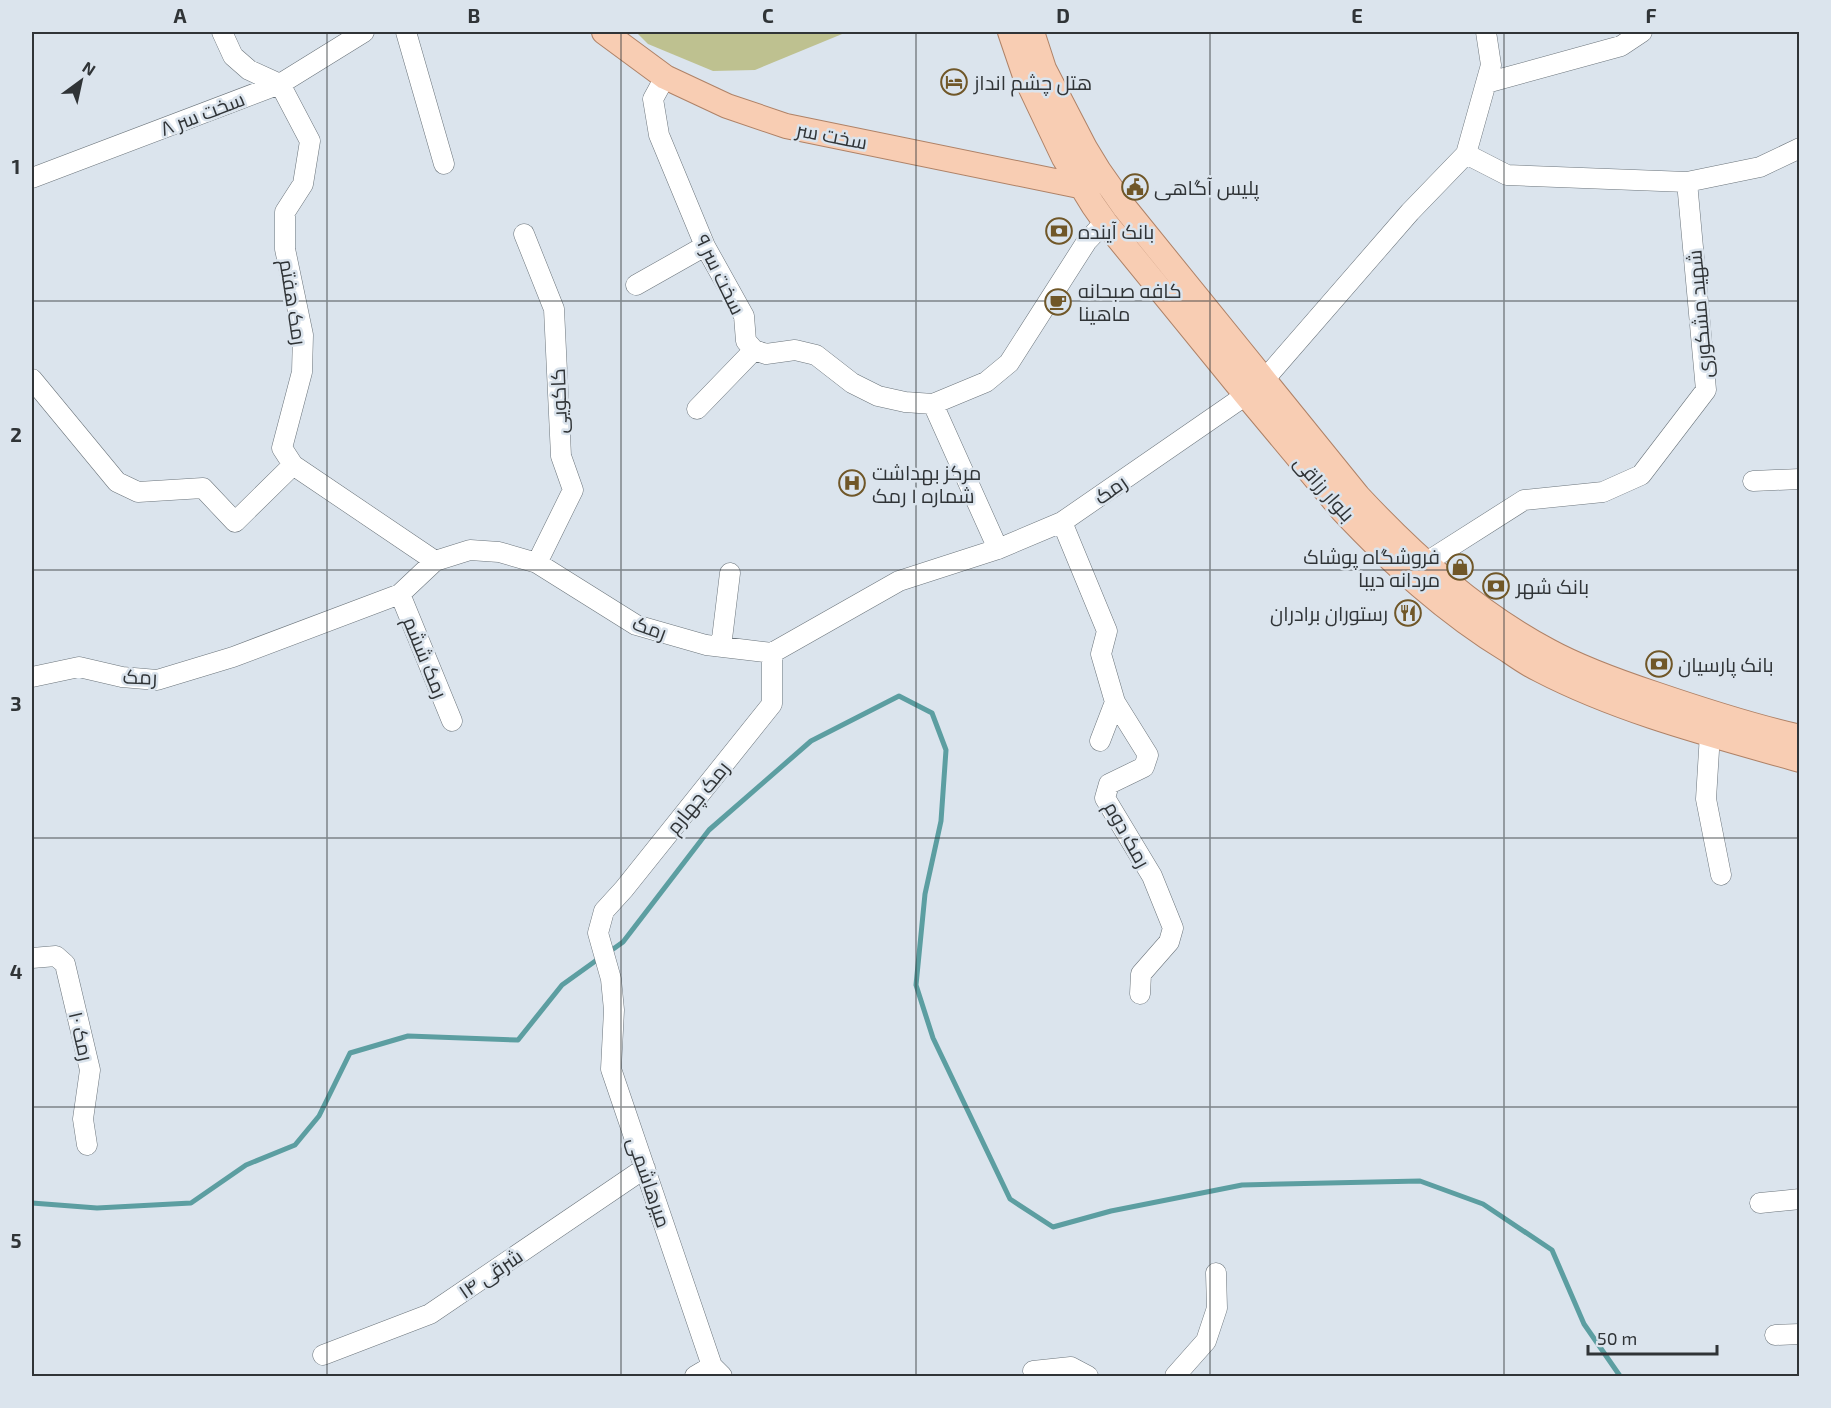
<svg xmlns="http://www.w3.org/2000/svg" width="1831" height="1408" viewBox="0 0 1831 1408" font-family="'Exo 2',Cairo,sans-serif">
  <rect width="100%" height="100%" fill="#dbe4ed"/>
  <path fill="#bec190" d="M636 32H847L755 70 713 71 648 44Z"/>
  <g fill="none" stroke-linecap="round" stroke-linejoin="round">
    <path stroke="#5c9ea1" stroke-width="5" d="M609 952 623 942 709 830 811 741 899 696 932 713 946 750 941 821 925 894 916 985 933 1038 1010 1199 1053 1227 1111 1211 1242 1185 1420 1181 1483 1204 1552 1250 1584 1324 1620 1376
      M32 1203 97 1208 191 1203 246 1165 295 1145 319 1116 350 1053 408 1036 518 1040 562 985 601 957"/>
    <g stroke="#6b747b" stroke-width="21">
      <path id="minor" d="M222 32 233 56 249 70 280 84
        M406 32 444 164
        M665 77 653 99 659 135 705 246 744 316 746 341 754 350 766 354 795 350 816 355 852 383 878 396 905 402 933 404 986 382 1009 363 1087 241 1105 222
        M1486 83 1621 46 1642 32
        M280 84 310 141 303 184 285 212V249L303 335 302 372 282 448 293 465 435 561
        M1466 154 1507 175 1687 182 1760 167 1800 148
        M32 178 280 84 364 32
        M524 234 554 309 561 456 573 490 537 563
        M636 285 705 246
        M32 379 117 482 138 492 203 488 235 522 293 465
        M1264 380 1410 212 1466 154 1491 65 1486 32
        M933 404 998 549
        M697 409 754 350
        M1753 481 1800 479
        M1062 522 1107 631 1101 654 1115 702 1148 755 1144 767 1109 784 1105 798 1152 876 1173 928 1169 942 1141 974 1140 994
        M1425 563 1524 500 1603 492 1641 475 1706 390 1687 182
        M400 594 452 721
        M721 647 730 573
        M32 677 79 667 122 677 157 680 233 657 400 594 435 561 470 550 499 552 537 563 636 625 706 645 772 653 899 581 998 549 1062 522 1246 395
        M1710 734 1706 799 1721 875
        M1100 741 1115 702
        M32 958 56 956 65 964 90 1070 83 1119 87 1145
        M1760 1203 1800 1199
        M1775 1335 1800 1334
        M323 1355 430 1314 645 1168
        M1033 1371 1071 1367 1088 1376
        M695 1376 712 1366
        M722 1376 712 1366 611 1069 614 1010 611 979 598 933 604 911 624 889 772 704V653
        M1175 1376 1206 1341 1217 1308 1216 1273"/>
    </g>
    <g stroke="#af8267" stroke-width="26">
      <path id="major" d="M604 32 665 77 727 106 786 126 1089 188
        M1010 32 1025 76 1064 158 1093 205 1105 222 1246 395 1342 510C1393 564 1445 612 1509 651 1519 658 1529 665 1540 670 1621 712 1712 735 1800 760
        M1032 32 1044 69 1085 148 1099 171 1125 208 1358 496C1414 556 1476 612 1549 651 1582 669 1619 682 1655 694 1702 710 1751 726 1800 737"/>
    </g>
    <use href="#minor" stroke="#fff" stroke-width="20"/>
    <use href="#major" stroke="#f8cdb3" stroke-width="24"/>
  </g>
  <path fill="none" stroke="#303437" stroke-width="1.5" stroke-opacity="0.55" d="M327 32V1376M621 32V1376M916 32V1376M1210 32V1376M1504 32V1376M32 301H1800M32 570H1800M32 838H1800M32 1107H1800"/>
  <defs>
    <g id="hotel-ring" transform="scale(1.35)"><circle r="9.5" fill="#dbe4ed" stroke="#705728" stroke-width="1.5"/><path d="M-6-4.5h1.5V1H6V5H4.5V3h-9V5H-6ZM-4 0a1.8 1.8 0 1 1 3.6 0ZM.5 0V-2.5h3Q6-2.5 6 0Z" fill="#705728"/></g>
    <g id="civic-ring" transform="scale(1.35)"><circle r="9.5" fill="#dbe4ed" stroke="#705728" stroke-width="1.5"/><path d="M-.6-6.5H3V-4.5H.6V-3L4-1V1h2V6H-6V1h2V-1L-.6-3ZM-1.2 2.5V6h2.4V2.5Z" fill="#705728"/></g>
    <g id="bank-ring" transform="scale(1.35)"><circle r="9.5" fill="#dbe4ed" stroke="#705728" stroke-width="1.5"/><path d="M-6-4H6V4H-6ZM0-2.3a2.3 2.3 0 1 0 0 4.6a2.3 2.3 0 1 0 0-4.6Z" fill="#705728"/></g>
    <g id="cafe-ring" transform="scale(1.35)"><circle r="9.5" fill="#dbe4ed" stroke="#705728" stroke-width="1.5"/><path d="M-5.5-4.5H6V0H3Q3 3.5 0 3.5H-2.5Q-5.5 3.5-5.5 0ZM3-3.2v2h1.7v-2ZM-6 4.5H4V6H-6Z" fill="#705728"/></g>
    <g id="hospital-ring" transform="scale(1.35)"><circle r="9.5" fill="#dbe4ed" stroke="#705728" stroke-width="1.5"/><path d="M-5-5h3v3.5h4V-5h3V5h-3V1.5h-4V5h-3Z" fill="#705728"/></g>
    <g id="shop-ring" transform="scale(1.35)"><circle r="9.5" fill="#dbe4ed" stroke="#705728" stroke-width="1.5"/><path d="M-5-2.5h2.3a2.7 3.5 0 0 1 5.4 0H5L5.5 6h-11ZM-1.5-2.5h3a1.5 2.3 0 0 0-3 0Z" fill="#705728"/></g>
    <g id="restaurant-ring" transform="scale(1.35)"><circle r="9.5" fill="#dbe4ed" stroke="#705728" stroke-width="1.5"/><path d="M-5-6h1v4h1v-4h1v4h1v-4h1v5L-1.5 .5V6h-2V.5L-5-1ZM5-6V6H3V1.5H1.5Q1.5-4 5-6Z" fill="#705728"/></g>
  </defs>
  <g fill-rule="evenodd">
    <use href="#hotel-ring" x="954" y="82"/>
    <use href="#civic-ring" x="1135" y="187"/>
    <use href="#bank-ring" x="1059" y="231"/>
    <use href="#cafe-ring" x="1058" y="302"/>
    <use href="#hospital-ring" x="852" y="483"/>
    <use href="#shop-ring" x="1460" y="567"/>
    <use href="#bank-ring" x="1496" y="586"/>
    <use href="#restaurant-ring" x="1408" y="613"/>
    <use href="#bank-ring" x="1659" y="664"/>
  </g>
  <g text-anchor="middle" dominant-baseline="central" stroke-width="5" stroke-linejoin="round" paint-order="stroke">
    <g font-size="20" fill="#303437" stroke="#dbe4ed" text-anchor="start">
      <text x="974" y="82">هتل چشم انداز</text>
      <text x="1154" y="187">پلیس آگاهی</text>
      <text x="1078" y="231">بانک آینده</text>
      <text x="1078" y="290">کافه صبحانه<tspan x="1078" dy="23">ماهینا</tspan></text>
      <text x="872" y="472">مرکز بهداشت<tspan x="872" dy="23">شماره ۱ رمک</tspan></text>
      <text x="1440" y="556" text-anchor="end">فروشگاه پوشاک<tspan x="1440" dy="23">مردانه دیبا</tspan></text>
      <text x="1516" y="586">بانک شهر</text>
      <text x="1388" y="613" text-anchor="end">رستوران برادران</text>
      <text x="1678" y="664">بانک پارسیان</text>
    </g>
    <g font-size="20" fill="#303437" stroke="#dbe4ed">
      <text transform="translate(202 113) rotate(-21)">سخت سر ۸</text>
      <text transform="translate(832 135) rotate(11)">سخت سر</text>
      <text transform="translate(721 274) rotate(64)">سخت سر ۹</text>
      <text transform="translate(294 302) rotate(81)">رمک هفتم</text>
      <text transform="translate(1699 314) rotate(-95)">شهید مشکوری</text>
      <text transform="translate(558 401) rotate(-92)">کاکویی</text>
      <text transform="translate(1325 488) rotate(49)">بلوار رزاقی</text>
      <text transform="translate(1110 489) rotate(-35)">رمک</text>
      <text transform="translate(650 627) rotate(20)">رمک</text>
      <text transform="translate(426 657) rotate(68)">رمک ششم</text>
      <text transform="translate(140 676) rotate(2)">رمک</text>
      <text transform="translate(697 797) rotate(-51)">رمک چهارم</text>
      <text transform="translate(1128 834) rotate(61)">رمک دوم</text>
      <text transform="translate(82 1036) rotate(77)">رمک ۱۰</text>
      <text transform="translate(650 1182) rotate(71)">میرهاشمی</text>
      <text transform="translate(490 1273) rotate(-34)">شرقی ۱۴</text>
    </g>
  </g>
  <rect width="1831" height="1408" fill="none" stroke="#dbe4ed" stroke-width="66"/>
  <g transform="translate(81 81) rotate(33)" stroke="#dbe4ed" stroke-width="4.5" paint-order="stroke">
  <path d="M0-4.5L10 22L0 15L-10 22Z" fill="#303437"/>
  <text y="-9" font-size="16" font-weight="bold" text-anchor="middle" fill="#303437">N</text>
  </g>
  <path d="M1588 1345v9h129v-9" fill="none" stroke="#303437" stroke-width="3"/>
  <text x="1597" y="1345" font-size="18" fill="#303437" stroke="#dbe4ed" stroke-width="4.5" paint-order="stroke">50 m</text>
  <rect x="33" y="33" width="1765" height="1342" fill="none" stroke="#303437" stroke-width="2"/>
  <g font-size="20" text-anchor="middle" font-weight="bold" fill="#303437">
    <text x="180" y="23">A</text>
    <text x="474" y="23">B</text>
    <text x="768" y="23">C</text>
    <text x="1063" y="23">D</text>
    <text x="1357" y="23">E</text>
    <text x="1651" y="23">F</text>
    <text x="16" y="174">1</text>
    <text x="16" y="442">2</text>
    <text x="16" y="711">3</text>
    <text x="16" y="979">4</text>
    <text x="16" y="1248">5</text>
  </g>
</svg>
